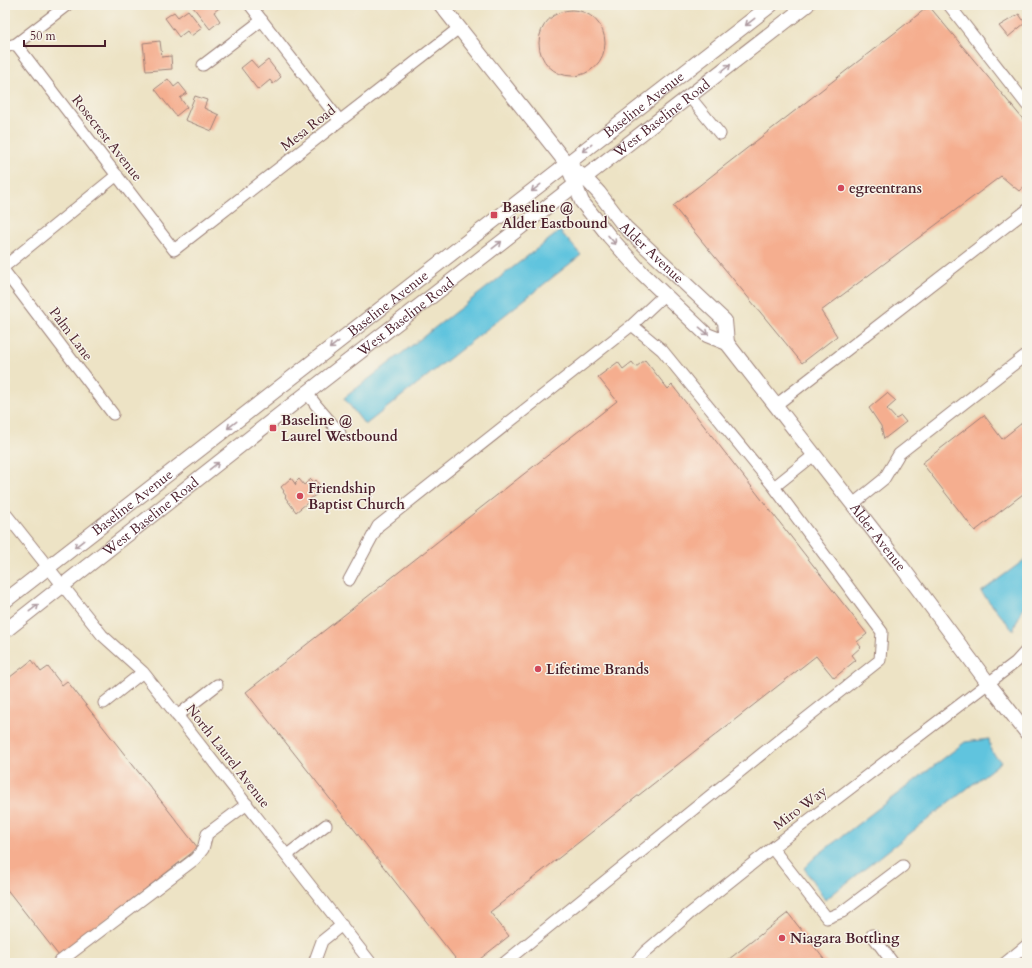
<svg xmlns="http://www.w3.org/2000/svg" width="1032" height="968" viewBox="0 0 1032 968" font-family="Cardo,serif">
  <rect width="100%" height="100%" fill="#f7f3e8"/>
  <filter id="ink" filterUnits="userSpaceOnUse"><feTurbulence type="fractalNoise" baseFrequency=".025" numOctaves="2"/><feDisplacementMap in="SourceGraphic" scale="8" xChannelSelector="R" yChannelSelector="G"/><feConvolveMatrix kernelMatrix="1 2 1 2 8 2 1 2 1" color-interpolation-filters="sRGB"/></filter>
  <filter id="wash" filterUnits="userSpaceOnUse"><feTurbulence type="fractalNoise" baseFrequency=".012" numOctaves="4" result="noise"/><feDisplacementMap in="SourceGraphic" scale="16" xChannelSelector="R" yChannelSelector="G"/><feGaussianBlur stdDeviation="0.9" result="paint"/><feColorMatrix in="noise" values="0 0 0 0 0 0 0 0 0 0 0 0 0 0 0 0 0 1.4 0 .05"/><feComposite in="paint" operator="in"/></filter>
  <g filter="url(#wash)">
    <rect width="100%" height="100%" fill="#ede3c5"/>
    <path fill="#60c4de" stroke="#557284" d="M560 231 581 255 365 425 344 398Z
      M1027 558V599L1013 630 981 592Z
      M989 739 991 751 1001 762 825 900 804 868 815 857 965 742Z"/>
    <g id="blocks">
      <path fill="#f5ae8f" d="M196 5H223L214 12 220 21 210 29 193 7Z
        M929 6 1027 124V184L1019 191 1001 176 821 311 837 336 802 363 673 206Z
        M188 10 202 28 191 36 187 31 179 37 165 18 174 12 178 17Z
        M539 43a33 33 0 1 1 66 0a33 33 0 1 1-66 0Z
        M1019 14 1025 23 1008 37 999 26Z
        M160 41 162 57 171 56 172 69 146 71 143 43Z
        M251 60 258 68 268 60 281 77 273 84 270 80 258 90 241 68Z
        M168 79 174 87 179 83 187 93 180 98 187 107 176 116 155 89Z
        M195 96 207 100 204 108 219 115 212 131 185 120Z
        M645 360 668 389 672 385 867 634 857 642 861 647 852 655 856 660 834 678 816 656 490 912 509 936 475 963H459L246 692 617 401 598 377 618 362 623 369 632 362 636 367Z
        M887 393 896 401 887 409 896 419 901 416 906 422 884 439 881 426 869 408Z
        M984 415 1002 439 1027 419V491L975 531 922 463Z
        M291 478 296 485 295 483 299 479 304 485 311 479 314 482 316 480 320 486 318 487 321 491 310 499 311 500 296 512 285 497 286 496 283 492 284 491 281 487Z
        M32 660 41 672 48 667 62 685 67 681 198 848 59 956 5 887V681Z
        M788 913 827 963H724Z"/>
    </g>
  </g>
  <g filter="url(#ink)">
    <use href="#blocks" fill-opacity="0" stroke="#9c8178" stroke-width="1"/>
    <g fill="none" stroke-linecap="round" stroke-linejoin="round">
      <g stroke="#9c8178" stroke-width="13">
        <path id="minor" d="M250 5 340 121
          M949 5 1027 105
          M16 44 174 250 459 28
          M5 47 16 44 67 5
          M203 65 262 20
          M689 96 720 134
          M5 266 117 175
          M5 272 113 414
          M307 393 316 405 340 433
          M776 405 1027 210
          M774 487 814 455
          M853 504 884 479 899 454 1027 354
          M5 513 102 635 143 672 371 963
          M349 580 378 526 632 325 664 295
          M104 703 143 672
          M177 716 217 685
          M772 848 827 918 842 912 903 866
          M287 855 326 825
          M872 935 893 963
          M58 963 195 859 203 849 207 834 247 804
          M314 963 322 941 342 925
          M504 963 790 731 880 660 882 632 774 487 662 350 632 325
          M635 963 645 952 688 915 772 848 1016 662 1027 650
          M1005 963 1027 945"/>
      </g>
      <g stroke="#9c8178" stroke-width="16">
        <g id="major">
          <path id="s1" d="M441 5 567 164 585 178 599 193 625 227 725 321 727 343"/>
          <path id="s2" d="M567 164 582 202 609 236 642 273 707 335 727 343 901 566 988 683 1027 733"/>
          <path id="s3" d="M5 601 771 5"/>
          <path id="s4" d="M5 631 307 393 807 5"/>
        </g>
      </g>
      <use href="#minor" stroke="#fff" stroke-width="11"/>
      <use href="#major" stroke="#fff" stroke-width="14"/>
    </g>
    <defs><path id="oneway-shaft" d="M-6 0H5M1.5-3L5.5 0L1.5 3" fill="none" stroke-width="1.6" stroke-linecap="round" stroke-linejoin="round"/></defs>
    <g stroke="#ae9aa0">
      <use href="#oneway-shaft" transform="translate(750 22) rotate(142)"/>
      <use href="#oneway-shaft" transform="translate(726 68) rotate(-38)"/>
      <use href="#oneway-shaft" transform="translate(587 148) rotate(142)"/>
      <use href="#oneway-shaft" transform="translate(536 188) rotate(142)"/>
      <use href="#oneway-shaft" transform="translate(612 240) rotate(49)"/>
      <use href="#oneway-shaft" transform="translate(497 245) rotate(-38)"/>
      <use href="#oneway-shaft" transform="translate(704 331) rotate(39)"/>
      <use href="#oneway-shaft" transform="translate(334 345) rotate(142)"/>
      <use href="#oneway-shaft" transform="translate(232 425) rotate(142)"/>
      <use href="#oneway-shaft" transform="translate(214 466) rotate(-38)"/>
      <use href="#oneway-shaft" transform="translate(79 544) rotate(142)"/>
      <use href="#oneway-shaft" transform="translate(34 608) rotate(-38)"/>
    </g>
  </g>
  <g fill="#d1495b" stroke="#f7f3e8" stroke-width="1.5">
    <circle cx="841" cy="188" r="4"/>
    <rect x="490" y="211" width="8" height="8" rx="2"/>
    <rect x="269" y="424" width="8" height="8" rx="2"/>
    <circle cx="300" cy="496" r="4"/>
    <circle cx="538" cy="669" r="4"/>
    <circle cx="782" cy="938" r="4"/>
  </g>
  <g text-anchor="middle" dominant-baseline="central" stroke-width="3" stroke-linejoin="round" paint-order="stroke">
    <g font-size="14" fill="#4a1f2b" stroke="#f7f3e8">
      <text stroke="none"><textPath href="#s3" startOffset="809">Baseline Avenue</textPath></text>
      <text stroke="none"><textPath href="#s4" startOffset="833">West Baseline Road</textPath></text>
      <text transform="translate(308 128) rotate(-38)">Mesa Road</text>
      <text transform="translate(107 138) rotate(52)">Rosecrest Avenue</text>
      <text stroke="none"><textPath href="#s1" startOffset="326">Alder Avenue</textPath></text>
      <text stroke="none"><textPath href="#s3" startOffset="485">Baseline Avenue</textPath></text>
      <text stroke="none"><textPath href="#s4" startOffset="509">West Baseline Road</textPath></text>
      <text transform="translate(71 334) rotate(53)">Palm Lane</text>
      <text stroke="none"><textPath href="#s3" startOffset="161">Baseline Avenue</textPath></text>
      <text stroke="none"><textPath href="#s4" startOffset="185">West Baseline Road</textPath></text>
      <text stroke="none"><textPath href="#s2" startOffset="491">Alder Avenue</textPath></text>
      <text transform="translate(228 756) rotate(52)">North Laurel Avenue</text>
      <text transform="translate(800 808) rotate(-37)">Miro Way</text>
    </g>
    <g font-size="14" font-weight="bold" fill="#4a1f2b" stroke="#f7f3e8" text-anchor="start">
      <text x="849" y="188">egreentrans</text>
      <text x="502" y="207">Baseline @<tspan x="502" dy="16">Alder Eastbound</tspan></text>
      <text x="281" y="420">Baseline @<tspan x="281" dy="16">Laurel Westbound</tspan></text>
      <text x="308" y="488">Friendship<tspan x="308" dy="16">Baptist Church</tspan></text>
      <text x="546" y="669">Lifetime Brands</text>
      <text x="790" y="938">Niagara Bottling</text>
    </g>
  </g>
  <rect width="1032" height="968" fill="none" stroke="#f7f3e8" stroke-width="20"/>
  <path d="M24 40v6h81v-6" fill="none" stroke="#4a1f2b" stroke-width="2"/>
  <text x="30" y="40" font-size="12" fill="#4a1f2b" stroke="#f7f3e8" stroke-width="3" paint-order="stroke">50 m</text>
</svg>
